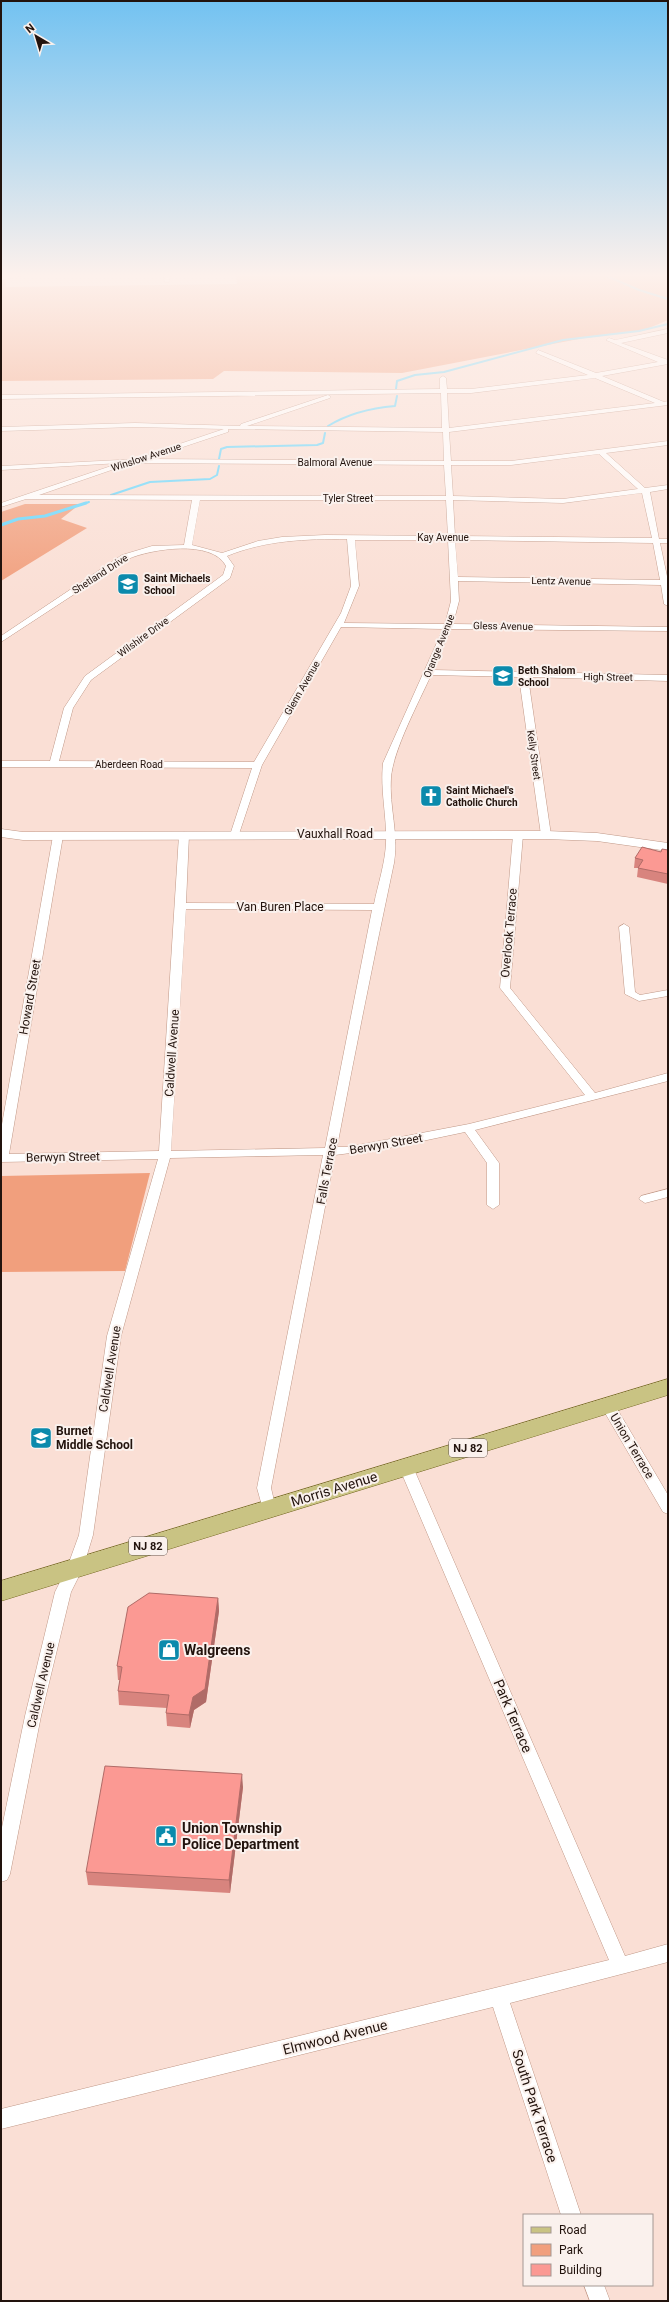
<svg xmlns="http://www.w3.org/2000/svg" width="669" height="2302" viewBox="0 0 669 2302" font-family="Roboto,sans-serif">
  <rect width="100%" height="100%" fill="#fadfd5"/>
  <path fill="#f19f7d" d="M236 276H668V320L642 331 584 338 402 373 224 371 213 379 1 381V280H5L6 287 237 284Z
    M25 504H80L61 519 87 528 1 581V512Z
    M150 1173 125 1271 1 1272V1176Z"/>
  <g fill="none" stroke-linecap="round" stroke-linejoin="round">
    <path stroke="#61d7ff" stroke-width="2" d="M607 276 639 290 668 299
      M396 389 397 381 415 375 444 372 563 340 639 331 668 324
      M328 426C349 413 371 408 395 406L397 396
      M219 459 221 449 227 447 317 445 323 443 325 433
      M111 495 150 482 210 479 217 475 219 466
      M83 504 89 502"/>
    <path stroke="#61d7ff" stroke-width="3" d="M1 525 18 519 45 516 86 503"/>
    <g stroke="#c09887" stroke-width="1">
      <path id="minor" d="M1 276H21L1 280Z
        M164 276H170L169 282H165Z
        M668 329V333L621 343 668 360V364L602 376 664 402 668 401V405L449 432 451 461H511L668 441V445L606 453 645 488 668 485V489L650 492 659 539H668V543H660L668 581V606L664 604 661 585 458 581 459 601 453 624 668 627V631L451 629 433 670 668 675V681L528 677 551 835 546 838 541 835 519 677 431 675C419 702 393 750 391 778 389 807 399 834 394 863 374 957 355 1052 337 1147H348L469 1124 585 1095 500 988 513 835 518 832 523 835 510 988 595 1093 668 1073V1081L475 1130 499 1163V1205L493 1209 487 1205V1163L465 1132 389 1148 335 1155 271 1488 276 1509 274 1513 269 1515 264 1513 257 1488 323 1155 170 1158 121 1336 93 1535 83 1568 71 1592 41 1716 10 1874 7 1880 1 1882V1832L25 1716 55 1592 67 1568 79 1535 107 1336 158 1159 1 1162V1130L53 836 58 833 63 836 9 1154 159 1151 179 835 184 832 189 835 186 903 374 904C378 884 385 864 386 843 387 816 380 790 383 763L443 629 341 627 262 765 238 837H232L230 835 252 768 1 767V761H50L64 708 85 676 223 575 226 566C212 539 151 549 128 559L1 642V636L122 555 152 546 184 545 192 500 26 499 1 507V503L120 463 1 470V466L140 459 141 457 224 429 135 427 1 431V427L135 423 240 426 241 424 328 395 331 397 330 398 247 426 442 428 441 393 1 399V395L440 389V378L443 376 446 378 447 389H471L588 375 536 353 538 350 596 373 658 362 606 340 609 338 615 340ZM595 378 655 403 449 428 447 393H471ZM228 429 443 432 444 461 147 459 228 432ZM599 454 638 489 563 499 453 496 451 465H511ZM122 463 444 465 446 496 39 495 123 466 125 465ZM642 493 652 538 455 536 453 500 563 503ZM200 500H446L448 536 325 535 282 537 258 541 222 553 192 545ZM347 539 351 586 341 613 254 762 59 761 73 708 91 680 230 578 234 566 227 556C266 540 306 539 347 539ZM355 540H448L451 601 445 624 344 623 359 586ZM455 540 653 543 660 580 458 577ZM186 909 372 910 325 1148 171 1151Z
        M624 924 629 927 635 992 640 995 668 990V996L639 1001 625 994 619 927Z
        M668 1189V1197L645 1203 639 1199 641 1196Z
        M608 1401 613 1402 668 1495V1514L663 1512 601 1406 603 1402Z
        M406 1462 411 1463 413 1467 625 1956 668 1944V1962L510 2003 581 2215H561L493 2007 1 2129V2109L609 1960 399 1467 401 1463Z
        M584 2285H604L610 2301H590Z"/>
    </g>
    <g stroke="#c09887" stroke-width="1">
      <path id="tertiary" d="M1 829 23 832 546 831 597 833 668 843V851L597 841 546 839 23 840 1 837Z"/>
    </g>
    <g stroke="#776b24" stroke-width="1">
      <path id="primary" d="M668 1379V1395L1 1601V1581Z"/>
    </g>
    <use href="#minor" fill="#fff" fill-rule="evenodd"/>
    <use href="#tertiary" fill="#fff" fill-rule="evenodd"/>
    <use href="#primary" fill="#c9c383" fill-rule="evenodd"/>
  </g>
  <path fill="#d8847e" d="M668 850V884L637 877 638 868H634L635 858Z
    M218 1598 219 1611 206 1702 194 1710 190 1728 167 1726 166 1713 167 1708 119 1705 118 1691 120 1680H118L117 1666Z
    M243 1787 230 1893 88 1885 86 1872Z"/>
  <path fill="#b06b67" d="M218 1598 219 1611 206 1702 194 1710 190 1728 189 1715 193 1697Z
    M242 1774 243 1787 230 1893 229 1880Z"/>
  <path fill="#fb9993" stroke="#b06b67" d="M642 847 661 852 662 849 668 850V874L638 868 643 860 635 858Z
    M149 1593 218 1598 205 1689 193 1697 189 1715 166 1713 169 1695 118 1691 122 1667 117 1666 128 1607Z
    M105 1766 242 1774 229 1880 86 1872Z"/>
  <linearGradient id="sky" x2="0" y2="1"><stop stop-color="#72c2f1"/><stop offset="0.46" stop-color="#fdf1ec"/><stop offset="1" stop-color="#fdf1ec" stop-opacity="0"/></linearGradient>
  <rect width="669" height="599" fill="url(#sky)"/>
  <defs>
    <g id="school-square" transform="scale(1.15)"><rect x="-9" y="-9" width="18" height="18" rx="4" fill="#0b8aac" stroke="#faf1ed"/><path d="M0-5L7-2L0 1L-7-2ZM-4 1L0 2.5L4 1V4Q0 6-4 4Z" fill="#fff"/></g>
    <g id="church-square" transform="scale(1.15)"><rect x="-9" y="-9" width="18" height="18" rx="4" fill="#0b8aac" stroke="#faf1ed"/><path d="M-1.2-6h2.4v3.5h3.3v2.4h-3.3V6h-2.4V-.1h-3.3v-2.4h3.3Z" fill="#fff"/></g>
    <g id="shop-square" transform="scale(1.15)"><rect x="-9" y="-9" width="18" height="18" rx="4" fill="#0b8aac" stroke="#faf1ed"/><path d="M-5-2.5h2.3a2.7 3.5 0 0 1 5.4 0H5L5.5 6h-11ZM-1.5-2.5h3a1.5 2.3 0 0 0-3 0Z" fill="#fff"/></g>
    <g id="civic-square" transform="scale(1.15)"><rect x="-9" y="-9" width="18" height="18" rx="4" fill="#0b8aac" stroke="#faf1ed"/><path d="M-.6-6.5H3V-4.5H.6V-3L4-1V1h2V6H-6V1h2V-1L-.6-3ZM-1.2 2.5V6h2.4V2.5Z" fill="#fff"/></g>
  </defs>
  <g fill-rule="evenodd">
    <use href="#school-square" x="128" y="584"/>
    <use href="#school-square" x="503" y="676"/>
    <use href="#church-square" x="431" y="796"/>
    <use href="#school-square" x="41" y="1438"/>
    <use href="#shop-square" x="169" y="1650"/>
    <use href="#civic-square" x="166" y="1836"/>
  </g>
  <g text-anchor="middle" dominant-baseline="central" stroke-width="4" stroke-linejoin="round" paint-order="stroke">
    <g font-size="10" fill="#22130d" stroke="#faf1ed">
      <text transform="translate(146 457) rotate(-18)">Winslow Avenue</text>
      <text x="335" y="462">Balmoral Avenue</text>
      <text x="348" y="498">Tyler Street</text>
      <text x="443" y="537">Kay Avenue</text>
      <text transform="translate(100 574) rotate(-33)">Shetland Drive</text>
      <text transform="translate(561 581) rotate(1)">Lentz Avenue</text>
      <text transform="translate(503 626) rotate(1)">Gless Avenue</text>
      <text transform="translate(143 637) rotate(-36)">Wilshire Drive</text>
      <text transform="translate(439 646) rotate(-68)">Orange Avenue</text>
      <text transform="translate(608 677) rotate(1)">High Street</text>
      <text transform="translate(302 688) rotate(-60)">Glenn Avenue</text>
      <text transform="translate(534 755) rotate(82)">Kelly Street</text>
      <text x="129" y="764">Aberdeen Road</text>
    </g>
    <g font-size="10" font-weight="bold" fill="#22130d" stroke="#faf1ed" text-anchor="start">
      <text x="144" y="578">Saint Michaels<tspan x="144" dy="12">School</tspan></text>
      <text x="518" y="670">Beth Shalom<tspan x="518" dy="12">School</tspan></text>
      <text x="446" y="790">Saint Michael's<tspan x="446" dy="12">Catholic Church</tspan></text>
    </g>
    <g fill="#faf1ed" stroke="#635650" stroke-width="1">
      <rect x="449" y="1439" width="38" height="18" rx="3"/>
      <rect x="129" y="1537" width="38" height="18" rx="3"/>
    </g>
    <g font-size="11" font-weight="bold" fill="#22130d">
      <text x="468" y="1448">NJ 82</text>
      <text x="148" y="1546">NJ 82</text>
    </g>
    <g font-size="12" fill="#22130d" stroke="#faf1ed">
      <text x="335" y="834">Vauxhall Road</text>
      <text x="280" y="907">Van Buren Place</text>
      <text transform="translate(509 933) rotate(-85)">Overlook Terrace</text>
      <text transform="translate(30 997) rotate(-80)">Howard Street</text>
      <text transform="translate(172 1053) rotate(-86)">Caldwell Avenue</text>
      <text transform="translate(386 1144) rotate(-10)">Berwyn Street</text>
      <text transform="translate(63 1157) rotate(-1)">Berwyn Street</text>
      <text transform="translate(327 1171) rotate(-79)">Falls Terrace</text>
      <text transform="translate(110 1369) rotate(-81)">Caldwell Avenue</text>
      <text transform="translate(632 1446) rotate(59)">Union Terrace</text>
      <text transform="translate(41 1685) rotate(-77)">Caldwell Avenue</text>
    </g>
    <g font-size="12" font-weight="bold" fill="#22130d" stroke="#faf1ed" text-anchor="start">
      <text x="56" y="1431">Burnet<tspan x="56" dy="14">Middle School</tspan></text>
    </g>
    <g font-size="14" fill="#22130d" stroke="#faf1ed">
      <text transform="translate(334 1489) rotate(-17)">Morris Avenue</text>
      <text transform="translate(513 1716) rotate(67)">Park Terrace</text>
      <text transform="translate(335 2037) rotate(-14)">Elmwood Avenue</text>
      <text transform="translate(535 2106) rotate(72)">South Park Terrace</text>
    </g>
    <g font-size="14" font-weight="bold" fill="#22130d" stroke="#faf1ed" text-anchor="start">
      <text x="184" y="1650">Walgreens</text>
      <text x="182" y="1828">Union Township<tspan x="182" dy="16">Police Department</tspan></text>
    </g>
  </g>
  <rect width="669" height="2302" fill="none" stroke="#22130d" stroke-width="4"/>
  <rect x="523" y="2214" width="130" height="72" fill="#faf1ed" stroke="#a49893"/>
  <rect x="531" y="2227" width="20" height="6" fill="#c9c383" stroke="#a49893"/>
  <text x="559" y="2234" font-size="12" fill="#22130d">Road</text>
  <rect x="531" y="2244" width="20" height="12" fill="#f19f7d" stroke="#a49893"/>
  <text x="559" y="2254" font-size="12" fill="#22130d">Park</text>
  <rect x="531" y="2264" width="20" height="12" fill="#fb9993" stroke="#a49893"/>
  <text x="559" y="2274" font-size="12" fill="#22130d">Building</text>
  <g transform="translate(36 36) rotate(322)" stroke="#faf1ed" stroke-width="3" paint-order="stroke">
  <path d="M0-3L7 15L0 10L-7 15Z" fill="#22130d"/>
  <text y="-6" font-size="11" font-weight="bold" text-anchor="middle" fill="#22130d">N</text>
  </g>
</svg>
